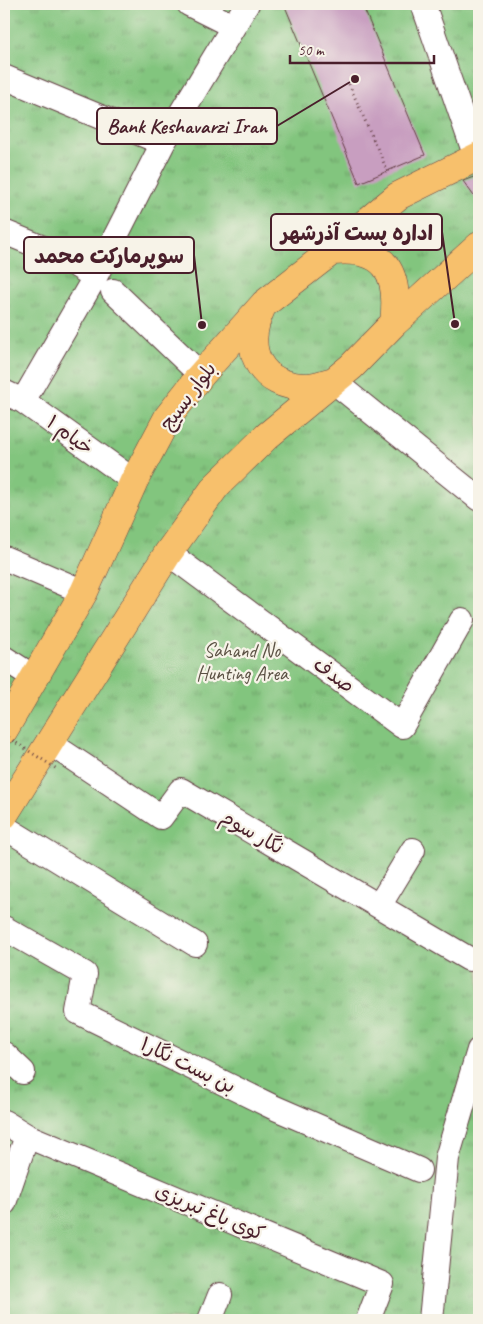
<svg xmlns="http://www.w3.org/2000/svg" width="483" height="1324" viewBox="0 0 483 1324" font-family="Caveat,'Playpen Sans Arabic',sans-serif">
  <defs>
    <pattern id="park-tufts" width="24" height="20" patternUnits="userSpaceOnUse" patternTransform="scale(1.25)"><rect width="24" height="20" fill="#82c57e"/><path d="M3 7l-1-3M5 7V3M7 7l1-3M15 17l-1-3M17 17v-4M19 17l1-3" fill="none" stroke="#6c9f67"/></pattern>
  </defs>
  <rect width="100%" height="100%" fill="#f7f3e8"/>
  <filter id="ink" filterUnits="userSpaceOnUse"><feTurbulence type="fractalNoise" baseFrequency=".02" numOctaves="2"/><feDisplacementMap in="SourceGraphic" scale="10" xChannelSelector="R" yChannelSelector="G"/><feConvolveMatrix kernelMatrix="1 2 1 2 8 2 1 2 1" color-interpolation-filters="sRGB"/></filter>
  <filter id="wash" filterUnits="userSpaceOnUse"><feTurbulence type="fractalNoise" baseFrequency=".0096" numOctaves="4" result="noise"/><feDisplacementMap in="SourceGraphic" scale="20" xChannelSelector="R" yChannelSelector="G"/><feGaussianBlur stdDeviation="1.12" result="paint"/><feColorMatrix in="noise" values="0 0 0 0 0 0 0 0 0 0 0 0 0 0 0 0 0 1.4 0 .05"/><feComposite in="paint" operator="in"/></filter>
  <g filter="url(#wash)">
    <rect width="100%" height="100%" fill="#ece5c7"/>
    <path fill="url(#park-tufts)" stroke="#667254" d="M4 4H479V1320H4Z"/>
    <g id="blocks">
      <path fill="#c89ec0" d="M284 4H362L425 155 359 183Z
        M479 175V203L463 181Z"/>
    </g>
  </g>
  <g filter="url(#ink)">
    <use href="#blocks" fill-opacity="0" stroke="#623d42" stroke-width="1"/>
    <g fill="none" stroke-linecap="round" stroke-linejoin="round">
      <g stroke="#623d42" stroke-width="26">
        <path id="minor" d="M189 4 233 26
          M423 4 476 157
          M4 77 163 143
          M4 232 58 254 95 277
          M113 291 201 375
          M333 381 479 499
          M4 392 23 401 134 481
          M23 401 95 277 163 143 247 4
          M168 553 402 726 462 620
          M4 558 84 592
          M4 658 35 678
          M48 742 161 817 181 790 469 959
          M4 827 195 944
          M379 906 413 850
          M4 928 85 974 78 1012 273 1107 419 1170
          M4 1054 23 1072
          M4 1122 27 1136 382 1284 368 1320
          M4 1203 27 1136
          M210 1320 220 1295
          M431 1320 447 1158 479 1050"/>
      </g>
      <g stroke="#623d42" stroke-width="29">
        <path id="major" d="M332 251C386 246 400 272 394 323
          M261 309C242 349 259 387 307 387 315 387 325 383 333 381
          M4 730 84 592 134 481 168 417 201 375 264 304 332 251 398 196 479 156
          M4 815 168 553 216 486 267 436 351 367 394 323 479 246"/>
      </g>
      <path stroke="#623d42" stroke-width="3" stroke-dasharray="1 4" stroke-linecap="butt" d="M349 84 389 175"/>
      <use href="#minor" stroke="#fff" stroke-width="24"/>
      <use href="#major" stroke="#f7c06c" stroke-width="28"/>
      <path stroke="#623d42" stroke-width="3" stroke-dasharray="1 4" stroke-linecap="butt" d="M4 735 57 769"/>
    </g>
  </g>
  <g text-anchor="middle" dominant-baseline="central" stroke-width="4.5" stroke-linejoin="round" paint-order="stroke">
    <g font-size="20" fill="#4a1f2b" stroke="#f7f3e8">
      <text transform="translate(188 396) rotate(-53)">بلوار بسیج</text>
      <text transform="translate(70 435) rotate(36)">خیام ۱</text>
      <text transform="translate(334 675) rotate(36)">صدف</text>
      <text transform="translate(252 832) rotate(30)">نگار سوم</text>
      <text transform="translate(188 1065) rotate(26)">بن بست نگار۱</text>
      <text transform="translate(210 1212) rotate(23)">کوی باغ تبریزی</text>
    </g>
    <g font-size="20" fill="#5b5144" stroke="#f7f3e8">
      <text x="242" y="650">Sahand No<tspan x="242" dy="23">Hunting Area</tspan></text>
    </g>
  </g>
  <path fill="none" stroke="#4a1f2b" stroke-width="2" d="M355 79L277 126M455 324L442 232M202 325L194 255"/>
  <g fill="#4a1f2b" stroke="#f7f3e8" stroke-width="2">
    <circle cx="355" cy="79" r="5"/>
    <circle cx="455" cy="324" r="5"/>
    <circle cx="202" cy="325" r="5"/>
  </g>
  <g fill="#f7f3e8" stroke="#4a1f2b" stroke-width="2">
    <rect x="97" y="108" width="180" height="36" rx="5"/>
    <rect x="271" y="214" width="171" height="36" rx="5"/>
    <rect x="24" y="237" width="170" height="36" rx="5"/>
  </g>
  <g font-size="21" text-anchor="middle" font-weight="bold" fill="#4a1f2b">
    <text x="187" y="133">Bank Keshavarzi Iran</text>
    <text x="357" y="240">اداره پست آذرشهر</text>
    <text x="109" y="263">سوپرمارکت محمد</text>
  </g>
  <rect width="483" height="1324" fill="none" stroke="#f7f3e8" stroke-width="20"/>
  <path d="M290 55v8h144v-8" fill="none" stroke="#4a1f2b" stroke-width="2.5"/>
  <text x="298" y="55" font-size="15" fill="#4a1f2b" stroke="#f7f3e8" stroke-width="4" paint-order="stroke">50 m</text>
</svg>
